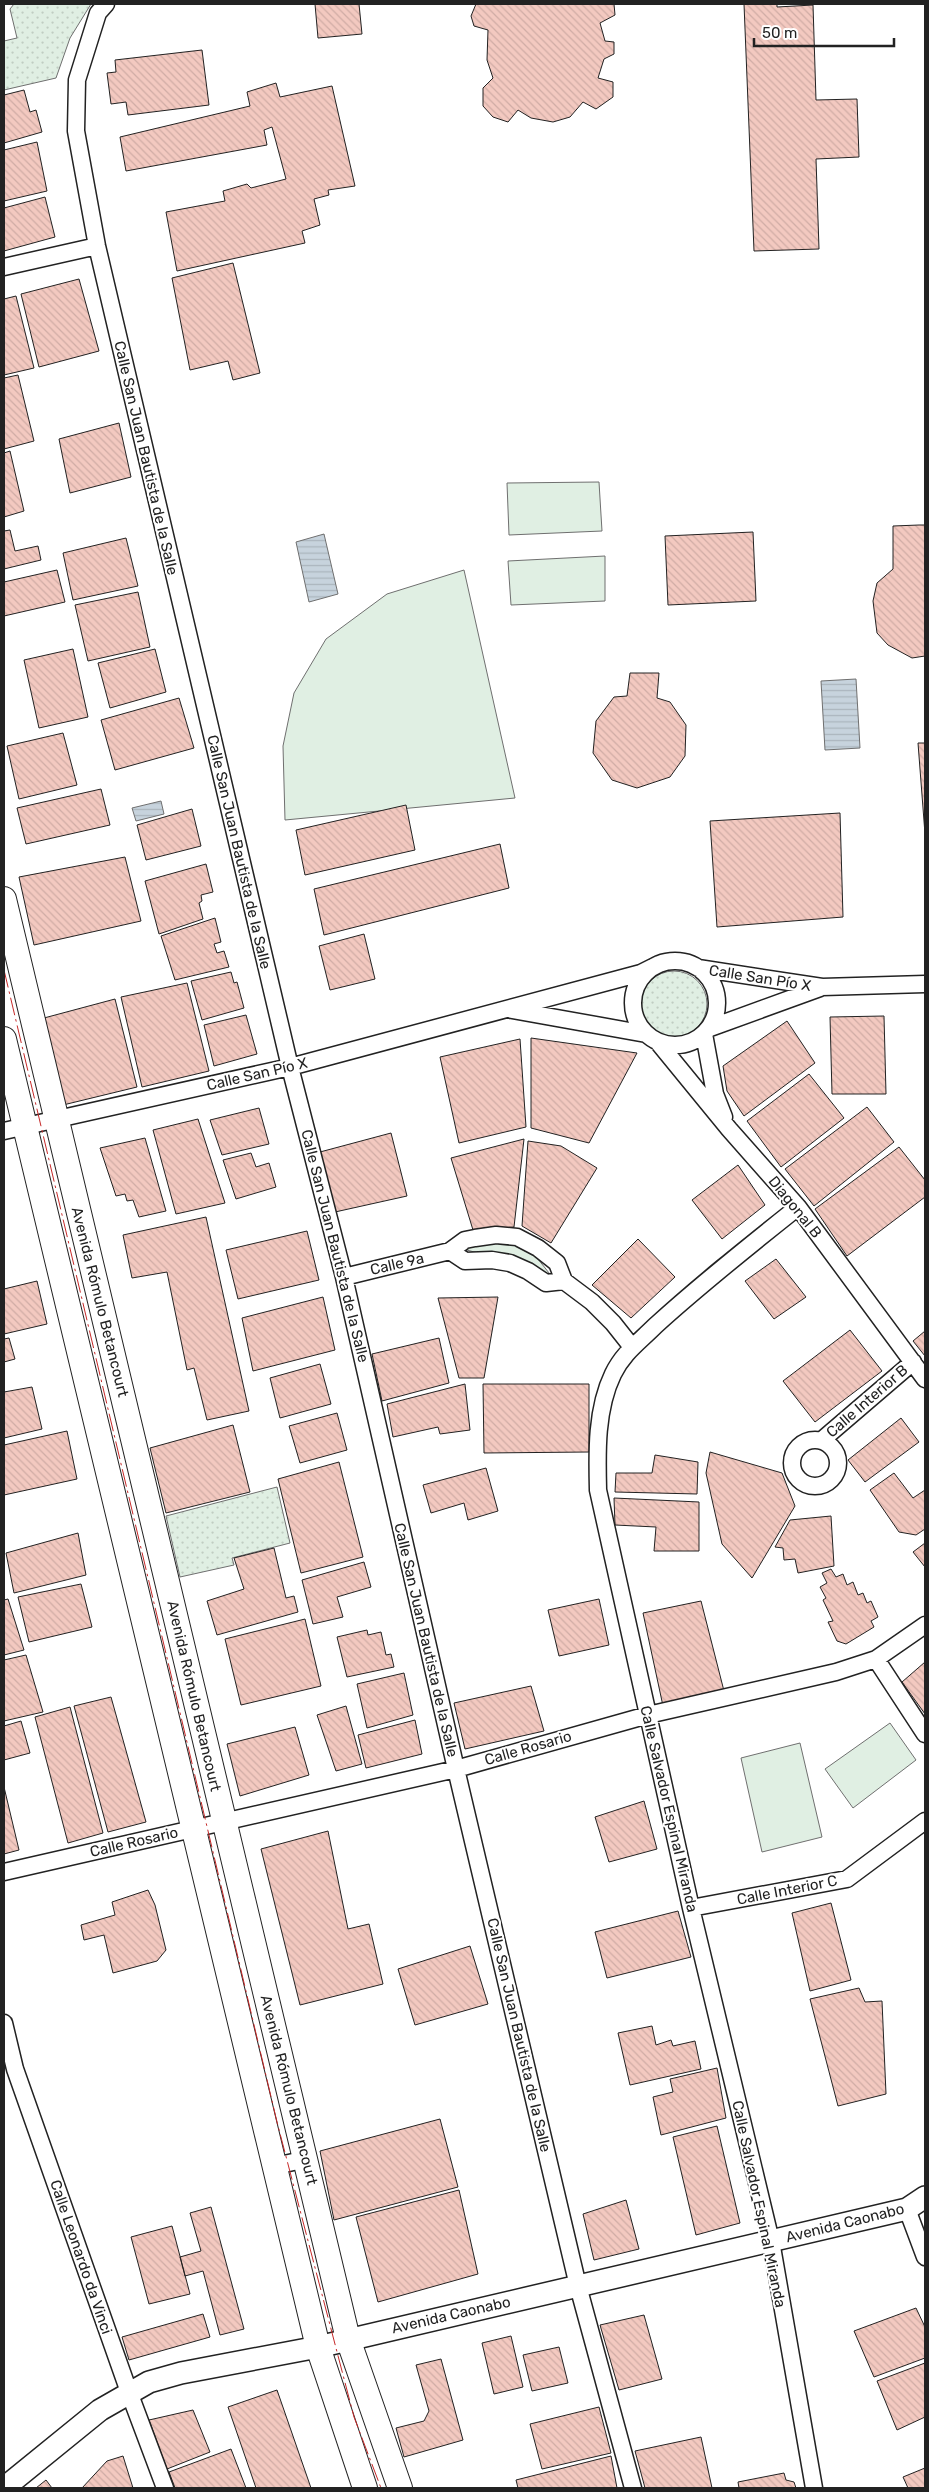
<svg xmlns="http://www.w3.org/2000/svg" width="929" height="2492" viewBox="0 0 929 2492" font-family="Rubik,sans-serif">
  <defs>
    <pattern id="grass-dots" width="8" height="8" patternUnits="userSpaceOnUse" patternTransform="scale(1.25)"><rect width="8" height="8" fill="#e0efe3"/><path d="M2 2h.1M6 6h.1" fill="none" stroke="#c0cdc2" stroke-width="1.8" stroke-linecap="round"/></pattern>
    <pattern id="water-rules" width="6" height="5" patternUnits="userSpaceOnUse" patternTransform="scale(1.25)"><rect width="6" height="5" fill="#c7d3dd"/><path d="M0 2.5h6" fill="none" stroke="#abb5bd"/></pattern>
    <pattern id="building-back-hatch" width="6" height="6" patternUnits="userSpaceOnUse" patternTransform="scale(1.25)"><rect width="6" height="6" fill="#f3c9c0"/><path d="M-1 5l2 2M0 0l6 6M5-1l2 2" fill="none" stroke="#d0aca5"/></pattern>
  </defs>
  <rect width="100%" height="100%" fill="#fff"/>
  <path fill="url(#grass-dots)" stroke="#6f6f6f" d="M14 4H91L70 38 56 78 4 90V41L17 38 10 9Z
    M641 1004a33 33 0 1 1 66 0a33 33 0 1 1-66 0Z
    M277 1487 290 1543 232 1558 234 1565 180 1577 166 1516Z"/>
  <path fill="#e0efe3" stroke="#6f6f6f" d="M599 482 602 531 509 535 507 483Z
    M605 556V601L511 605 508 561Z
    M464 570 515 798 285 820 283 746 294 693 326 639 387 594Z
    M511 1239 534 1254 553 1278 512 1262 463 1249 489 1240Z
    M890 1723 916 1760 853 1808 825 1769Z
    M800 1743 822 1837 762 1852 741 1758Z"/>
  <path fill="url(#water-rules)" stroke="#6f6f6f" d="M324 534 338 594 309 602 296 542Z
    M856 679 860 748 825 750 821 681Z
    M161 801 164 814 136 821 132 808Z"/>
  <path fill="url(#building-back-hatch)" stroke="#222" d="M315 4H359L362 34 318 38Z
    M476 4H614L615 15 600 23 605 41 614 42V54L604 59 598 78 613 82V97L596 109 583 102 570 117 553 122 531 118 518 110 508 122 493 117 483 106V88L493 78 487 60 488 30 474 26 471 16Z
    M744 4H777V7L813 5 816 100 857 99 859 157 816 159 819 249 754 251Z
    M202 50 209 105 128 115 126 102 111 104 107 73 116 72 115 60Z
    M276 83 280 97 332 86 355 186 328 190 329 195 314 199 320 225 302 231 305 243 177 271 166 212 225 201 223 191 247 184 251 188 286 179 272 127 264 130 267 145 126 171 120 137 250 106 247 92Z
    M24 90 30 112 36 110 42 132 4 143V95Z
    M37 142 47 191 4 201V150Z
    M45 197 55 237 4 251V208Z
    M233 263 260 373 233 380 228 361 190 370 172 278Z
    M79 279 99 351 39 367 21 294Z
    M16 296 34 368 4 375V299Z
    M18 375 34 441 4 449V378Z
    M119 423 131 477 70 493 59 439Z
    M10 451 24 511 4 517V453Z
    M919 525H925V656L912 658 888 645 877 633 873 601 877 583 893 569V526Z
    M10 530 15 551 38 546 41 560 4 569V531Z
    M753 532 756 601 668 605 665 536Z
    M126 538 138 586 73 600 63 553Z
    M57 570 65 602 4 616V582Z
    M138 592 150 647 88 661 75 605Z
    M73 649 88 717 39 728 24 660Z
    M155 649 166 692 110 708 98 663Z
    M630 673H659L657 698 670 702 686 725 685 756 670 777 637 788 612 780 593 753 596 721 614 697 627 696Z
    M179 698 194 748 115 770 101 720Z
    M63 733 77 785 19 799 7 746Z
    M918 743H925V834Z
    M101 789 110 825 26 844 17 808Z
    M406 805 415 850 305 875 296 830Z
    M192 809 201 846 146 860 137 825Z
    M840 813 843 917 717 927 710 821Z
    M500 844 509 888 324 935 314 889Z
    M125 857 141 921 34 945 19 877Z
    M206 864 213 892 201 895 202 901 199 903 203 919 159 934 145 881Z
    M215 918 221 942 214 944 217 953 224 951 229 967 175 980 161 936Z
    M364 934 375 979 330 990 319 946Z
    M231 972 234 983 237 982 244 1008 202 1020 191 981Z
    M187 983 209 1071 142 1087 121 997Z
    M115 999 137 1087 63 1105 44 1018Z
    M246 1015 257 1054 214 1066 204 1025Z
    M884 1016 886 1094H832L830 1017Z
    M787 1021 815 1063 744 1116 727 1091 723 1066Z
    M531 1038 637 1053 589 1143 531 1128Z
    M520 1039 526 1127 459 1143 440 1057Z
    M809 1074 844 1118 781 1167 747 1121Z
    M867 1107 894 1142 814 1206 785 1169Z
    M259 1108 269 1144 222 1155 210 1120Z
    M198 1119 225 1203 176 1214 153 1130Z
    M391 1133 407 1196 335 1212 320 1152Z
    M145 1138 166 1211 139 1217 133 1200 127 1201 125 1194 116 1196 100 1148Z
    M524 1139 514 1227 473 1230 451 1158Z
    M528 1141 561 1146 597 1168 551 1243 522 1226Z
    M899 1147 925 1180V1197L847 1256 815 1209Z
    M251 1153 256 1167 269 1163 276 1187 236 1199 223 1160Z
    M738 1165 765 1205 722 1239 692 1200Z
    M206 1217 249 1411 207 1420 194 1368 187 1370 167 1272 132 1278 123 1235Z
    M307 1231 319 1280 238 1299 226 1250Z
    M638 1239 675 1277 631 1318 592 1285Z
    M776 1259 806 1297 774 1319 745 1281Z
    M37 1281 47 1324 4 1334V1289Z
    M323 1297 335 1350 253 1371 242 1318Z
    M498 1297 484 1378H459L438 1298Z
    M850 1330 882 1371 815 1422 783 1381Z
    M925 1331V1356L913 1341Z
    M9 1338 15 1359 4 1362V1339Z
    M439 1338 449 1383 382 1401 372 1354Z
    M320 1364 331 1404 280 1418 270 1378Z
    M465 1384 470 1430 440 1434 438 1427 393 1437 387 1404Z
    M483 1384H589V1452L484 1453Z
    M32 1387 42 1429 4 1438V1392Z
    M337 1413 347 1450 300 1463 289 1426Z
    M901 1418 919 1442 865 1482 848 1460Z
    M233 1425 250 1492 166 1513 150 1448Z
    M67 1431 77 1479 4 1495V1445Z
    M710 1452 782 1473 795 1506 752 1578 722 1544 706 1473Z
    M655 1455 698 1462 697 1494 615 1492 616 1473H652Z
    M339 1462 363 1557 301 1573 278 1479Z
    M486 1468 498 1511 468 1520 464 1503 431 1513 423 1485Z
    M894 1473 913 1498 925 1490V1529L916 1535 899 1532 870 1490Z
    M614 1498 699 1502V1551H654L656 1527 615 1525Z
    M831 1516 834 1566 798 1573 795 1559 784 1560 783 1548 775 1547 790 1520Z
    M78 1533 86 1575 14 1593 6 1553Z
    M925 1543V1567L913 1552Z
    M274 1548 286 1598 294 1596 298 1612 217 1635 207 1601 244 1589 234 1558Z
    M364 1562 371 1587 337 1597 343 1617 313 1624 302 1580Z
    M831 1569 836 1577 843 1574 847 1585 853 1582 858 1595 863 1593 867 1603 871 1601 878 1617 871 1621 874 1627 846 1644 837 1641 828 1622 833 1621 823 1600 826 1598 820 1587 827 1583 822 1573Z
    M81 1584 92 1627 29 1642 18 1597Z
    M8 1599 24 1650 4 1655V1600Z
    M599 1599 609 1645 559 1656 548 1610Z
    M701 1601 724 1691 663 1706 643 1613Z
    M305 1619 321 1686 241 1705 225 1639Z
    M367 1630 368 1635 381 1632 386 1655 391 1654 394 1667 347 1677 337 1637Z
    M26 1655 43 1712 4 1721V1660Z
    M925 1662V1714L902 1682Z
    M404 1673 413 1715 367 1728 357 1684Z
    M531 1686 544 1731 465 1749 454 1703Z
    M111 1697 146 1822 108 1832 74 1706Z
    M346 1706 362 1764 336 1771 317 1715Z
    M70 1707 103 1833 68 1843 35 1717Z
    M415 1720 422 1754 366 1768 358 1735Z
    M21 1721 30 1753 4 1760V1726Z
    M295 1727 309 1775 240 1796 227 1744Z
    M4 1787 19 1850 4 1854Z
    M644 1801 657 1849 609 1862 595 1817Z
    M328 1831 348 1929 369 1924 383 1984 300 2005 261 1849Z
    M148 1890 155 1905 166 1950 157 1961 113 1973 104 1935 84 1940 81 1925 115 1915 112 1902Z
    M831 1903 851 1980 810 1991 792 1913Z
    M678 1911 691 1957 607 1978 595 1932Z
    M470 1946 488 2004 415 2025 398 1969Z
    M859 1988 865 2002 882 2001 886 2094 838 2106 810 1999Z
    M652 2026 656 2045 671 2040 673 2046 695 2041 701 2069 630 2085 618 2033Z
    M717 2068 726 2118 661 2135 653 2097 673 2092 670 2079Z
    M440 2119 458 2187 334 2220 320 2151Z
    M717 2126 740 2223 696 2235 673 2137Z
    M459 2190 478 2274 378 2302 356 2217Z
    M626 2200 639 2249 594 2260 583 2214Z
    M211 2207 244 2329 220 2335 203 2271 185 2276 180 2257 201 2251 190 2213Z
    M172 2226 190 2294 149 2304 131 2237Z
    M916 2308 925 2327V2358L874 2377 854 2331Z
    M203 2314 210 2337 129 2360 122 2337Z
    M644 2315 662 2379 619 2390 600 2325Z
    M511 2336 523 2387 494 2394 482 2343Z
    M559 2347 568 2383 532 2391 523 2355Z
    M441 2359 463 2440 404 2457 396 2428 424 2421 429 2411 416 2365Z
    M925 2363V2417L897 2430 877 2381Z
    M277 2390 311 2488H256L228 2407Z
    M599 2407 611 2453 542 2469 530 2424Z
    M193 2410 210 2452 167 2469 149 2420Z
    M701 2437 712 2488H645L635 2451Z
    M231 2449 246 2488H175L169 2472Z
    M123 2456 133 2488H82L107 2461Z
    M611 2456 617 2488H518L516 2480Z
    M925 2468V2488H908L903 2477Z
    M784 2473 786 2480 794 2482 796 2488H739L738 2482Z
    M46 2480 52 2488H36Z"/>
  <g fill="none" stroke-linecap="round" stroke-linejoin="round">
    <g stroke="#222" stroke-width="19">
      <path id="minor" d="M106 4 98 13 77 80 76 131 97 246 290 1067 344 1277 456 1769 578 2286 633 2488
        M4 267 97 246
        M633 1003a42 42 0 1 1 84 0a42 42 0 1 1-84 0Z
        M698 968 822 987 925 984
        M512 1010 646 1034
        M710 1028 820 988
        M704 1034 715 1094 724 1117
        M657 1041 729 1129 798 1207 925 1379
        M4 1131 290 1067 641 973 659 964
        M798 1207C749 1246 701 1284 655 1326 639 1342 623 1353 613 1374 596 1409 597 1452 598 1490L691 1908 771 2241 814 2488
        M450 1251 465 1261 492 1260 510 1263 528 1271 546 1283 564 1281
        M344 1277 450 1251 465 1240 475 1238 496 1235 517 1237 538 1248 557 1263 564 1281 592 1302 613 1323 632 1347
        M792 1463a23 23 0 1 1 46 0a23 23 0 1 1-46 0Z
        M822 1440 913 1362
        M876 1659 925 1734
        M4 1872 456 1769 648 1715 836 1672 876 1659 925 1625
        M691 1908 847 1879 925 1821
        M4 2023 15 2069 129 2392 165 2488
        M275 2166 307 2159
        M907 2209 925 2257"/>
    </g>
    <g stroke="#222" stroke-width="24">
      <path id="tertiary" d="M4 2488 100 2410 149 2382 181 2373 318 2347 907 2209 925 2197"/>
    </g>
    <g stroke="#222" stroke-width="26">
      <path id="secondary" d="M4 899 348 2339 400 2488
        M4 1039 318 2347 365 2488"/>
    </g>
    <use href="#minor" stroke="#fff" stroke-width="16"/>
    <use href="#tertiary" stroke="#fff" stroke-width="21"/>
    <use href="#secondary" stroke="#fff" stroke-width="24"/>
    <path stroke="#c62828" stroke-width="1" stroke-dasharray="18 4 2.5 4" stroke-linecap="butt" d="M4 970 277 2122 354 2417 381 2488"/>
  </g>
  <g text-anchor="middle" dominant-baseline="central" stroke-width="4" stroke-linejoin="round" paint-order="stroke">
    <g font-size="15" fill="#222" stroke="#fff">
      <text transform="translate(146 458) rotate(77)">Calle San Juan Bautista de la Salle</text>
      <text transform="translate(239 852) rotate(77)">Calle San Juan Bautista de la Salle</text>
      <text transform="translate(760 978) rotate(9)">Calle San Pío X</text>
      <text transform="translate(257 1074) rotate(-13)">Calle San Pío X</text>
      <text transform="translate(795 1207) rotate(51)">Diagonal B</text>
      <text transform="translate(335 1246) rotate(76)">Calle San Juan Bautista de la Salle</text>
      <text transform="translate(397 1264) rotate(-13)">Calle 9a</text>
      <text transform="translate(100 1302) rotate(76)">Avenida Rómulo Betancourt</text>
      <text transform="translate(867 1401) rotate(-41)">Calle Interior B</text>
      <text transform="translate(426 1640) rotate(77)">Calle San Juan Bautista de la Salle</text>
      <text transform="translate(194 1696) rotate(77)">Avenida Rómulo Betancourt</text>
      <text transform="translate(528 1748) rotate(-16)">Calle Rosario</text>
      <text transform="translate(669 1809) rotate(77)">Calle Salvador Espinal Miranda</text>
      <text transform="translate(134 1842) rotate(-13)">Calle Rosario</text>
      <text transform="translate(787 1890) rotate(-11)">Calle Interior C</text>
      <text transform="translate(519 2035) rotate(77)">Calle San Juan Bautista de la Salle</text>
      <text transform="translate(289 2090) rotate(76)">Avenida Rómulo Betancourt</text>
      <text transform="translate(759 2204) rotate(78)">Calle Salvador Espinal Miranda</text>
      <text transform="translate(845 2223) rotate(-14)">Avenida Caonabo</text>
      <text transform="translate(81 2257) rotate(71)">Calle Leonardo da Vinci</text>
      <text transform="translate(451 2315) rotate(-13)">Avenida Caonabo</text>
    </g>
  </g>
  <rect width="929" height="2492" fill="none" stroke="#222222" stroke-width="10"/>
  <path d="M754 38v8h140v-8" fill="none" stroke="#222222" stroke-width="2.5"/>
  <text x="762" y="38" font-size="15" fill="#222222" stroke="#ffffff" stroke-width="4" paint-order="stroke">50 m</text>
</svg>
